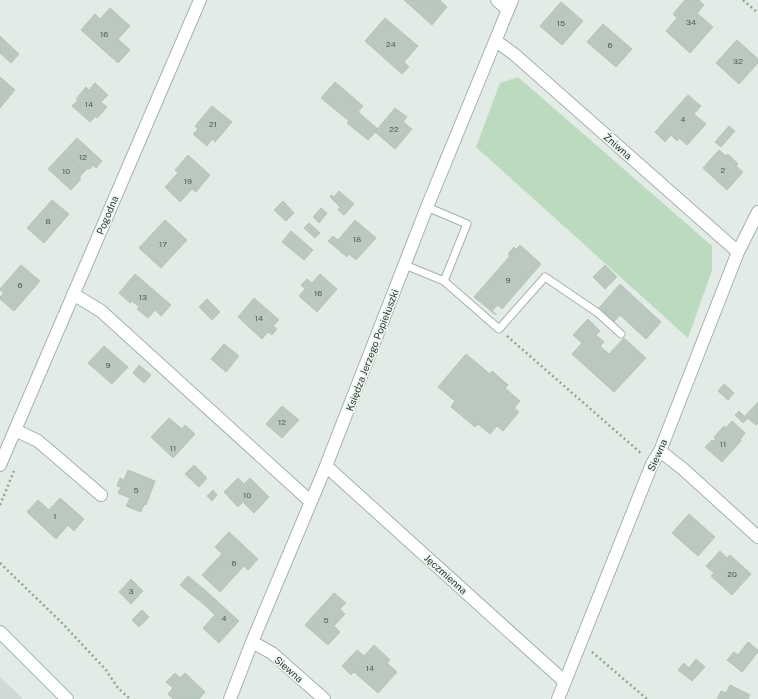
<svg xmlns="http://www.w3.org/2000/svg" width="758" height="699" viewBox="0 0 758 699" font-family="'Public Sans',sans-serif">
  <rect width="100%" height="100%" fill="#e2ebe5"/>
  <path fill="#d0dad4" d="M0 677 23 699H0Z"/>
  <path fill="#bcdabe" d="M518 77 712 246V270L688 338 476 147 500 83Z"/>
  <path fill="#bac8c0" stroke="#b5c4ba" d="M404 0H440L447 7 432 25Z
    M685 0H699L704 5 697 13 713 27 690 53 666 31 677 18 673 14Z
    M561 2 583 21 562 45 540 26Z
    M110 8 130 26 118 39 130 50 118 63 81 30 95 14 100 19Z
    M385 18 418 46 404 62 409 67 402 74 365 41Z
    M603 24 632 49 616 67 587 42Z
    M0 36 19 54 11 63 0 53Z
    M737 40 758 59V63L739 84 716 63Z
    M0 77 15 90 0 108Z
    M335 82 363 106 358 112 378 129 368 140 347 123 349 121 321 98Z
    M95 83 108 95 101 102 107 107 97 118 96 116 90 122 72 106 78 100 76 99 86 87 89 90Z
    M688 95 701 106 694 114 706 124 687 145 679 138 677 141 671 135 665 142 655 132Z
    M212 106 232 122 215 142 212 139 207 146 193 134 198 129 195 126Z
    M395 108 407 117 403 122 412 129 395 149 375 132Z
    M729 126 735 131 721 147 715 142Z
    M77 138 102 161 96 168 93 165 90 169 88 168 84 172 63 153Z
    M719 150 726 156 728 154 738 164 736 166 743 172 727 190 703 168Z
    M63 153 84 172 79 178 81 179 71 190 48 169Z
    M188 155 210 175 196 192 192 189 180 202 165 187 178 173 175 170Z
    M339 191 354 204 344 215 338 210 340 207 330 197 331 195 334 197Z
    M52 200 69 214 44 243 27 228Z
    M283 201 294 213 286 221 274 210Z
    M321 208 327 213 319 223 313 217Z
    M165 220 187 240 161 268 139 248Z
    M355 220 376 238 356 260 349 254 347 257 328 241 333 236 338 240Z
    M309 223 320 233 315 238 304 228Z
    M291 231 313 250 304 260 282 242Z
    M520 245 541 264 502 309 498 305 492 311 496 314V315L474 297 510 256 508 254 514 247 516 249Z
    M21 265 40 281 14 311 0 299V297L4 293 0 290V289Z
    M605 265 617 277 605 289 593 277Z
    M135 274 171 305 161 316 155 310 148 318 137 309 139 307 132 301 130 303 119 293Z
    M320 274 337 289 317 312 299 296 305 289 301 285 307 279 312 283Z
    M620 284 661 322 646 339 620 315 614 322 599 308Z
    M254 298 279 320 273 326 277 329 272 335 268 332 262 339 238 317Z
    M207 299 220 312 212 320 199 307Z
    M588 319 600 331 596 335 604 342 600 346 609 354 624 338 646 358 614 392 572 354 582 343 573 335Z
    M224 344 239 356 226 372 211 359Z
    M104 346 128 367 112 384 88 363Z
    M466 354 490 374 492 371 508 385 505 388 520 401 514 408 519 412 503 431 497 426 490 434 478 424 475 427 451 407 455 401 438 387Z
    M139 365 151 375 144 383 133 373Z
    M724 384 734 393 728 400 718 391Z
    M758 402V423L756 425 745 416Z
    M282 406 299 420 282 438 266 424Z
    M739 411 747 419 743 423 735 415Z
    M169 418 182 429 185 425 195 434 173 458 151 437Z
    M732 421 745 433 740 440 741 441 722 462 705 447 712 440 713 441 716 439 714 437 724 426 726 428Z
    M194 465 207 478 199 487 185 474Z
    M128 470 155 481 146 505 144 504 141 512 126 506 130 498 118 493 121 487 117 486 120 478 124 480Z
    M238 478 244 484 250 478 269 497 254 513 243 502 238 507 224 492Z
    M213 490 217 495 212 501 207 496Z
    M60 498 84 519 74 531 68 525 56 539 27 512 38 500 49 510Z
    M689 514 715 537 698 556 672 533Z
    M229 532 258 559 248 570 244 566 220 592 202 575 222 554 215 547Z
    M720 551 727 558 730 555 751 574 732 595 711 576 714 573 706 566Z
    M188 576 206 591 198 600 180 585Z
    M131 579 143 591 131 604 119 592Z
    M206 591 239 621 219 643 203 628 215 615 199 600Z
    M334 593 346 603 340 609 345 614 334 626 340 632 328 645 305 625Z
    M142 610 149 617 139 627 132 620Z
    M748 642 758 650V652L742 672 727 660 734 652 738 655Z
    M374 645 390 660 387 663 397 672 378 693 354 672 351 675 342 666 357 650 364 656Z
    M696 659 705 667 692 681 678 670 684 663 689 668Z
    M175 673 180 678 185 673 205 692 199 699H173L168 694 173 688 166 682Z
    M730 685 750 695 748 699H717L721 691 726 693Z"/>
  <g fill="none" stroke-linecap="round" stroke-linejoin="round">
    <g stroke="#a5b2ab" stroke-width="9">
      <path id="lane" d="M405 265 444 281 467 224 427 207
        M444 281 499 329 545 277 598 313 621 334"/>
    </g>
    <g stroke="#a5b2ab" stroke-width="14">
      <path id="street" d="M497 0 508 10
        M496 41 514 54 738 252
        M73 294 101 311 311 502
        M15 430 38 441 101 495
        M660 451 683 469 758 537
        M0 465 200 0
        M326 466 565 682
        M252 642 272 653 324 699
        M230 699 252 642 326 466 427 207 512 0
        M558 699 652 464 660 451 738 252 758 212"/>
    </g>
    <g stroke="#a1b5aa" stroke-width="14">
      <path id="secondary" d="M0 632 67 699"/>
    </g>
    <path stroke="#85ab98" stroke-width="2.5" stroke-dasharray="2 3" stroke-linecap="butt" d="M743 0 758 13
      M507 336 642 454
      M0 505 14 471
      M0 563 62 623 106 670 118 688 130 699
      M592 652 647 699"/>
    <use href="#lane" stroke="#fff" stroke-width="7"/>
    <use href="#street" stroke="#fff" stroke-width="12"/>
    <use href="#secondary" stroke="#fff" stroke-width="12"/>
  </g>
  <g text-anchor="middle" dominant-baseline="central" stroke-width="3.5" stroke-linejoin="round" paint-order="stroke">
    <g font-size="8" fill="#495e53">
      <text x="691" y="22">34</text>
      <text x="561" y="23">15</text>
      <text x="104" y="34">16</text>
      <text x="391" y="44">24</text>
      <text x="610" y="45">6</text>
      <text x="738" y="61">32</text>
      <text x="89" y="104">14</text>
      <text x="683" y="119">4</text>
      <text x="213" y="124">21</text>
      <text x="394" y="129">22</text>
      <text x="83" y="157">12</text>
      <text x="723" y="170">2</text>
      <text x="66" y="171">10</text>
      <text x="188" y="181">19</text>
      <text x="48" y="221">8</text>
      <text x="357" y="239">18</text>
      <text x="163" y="244">17</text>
      <text x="508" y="280">9</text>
      <text x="20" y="285">6</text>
      <text x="318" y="293">16</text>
      <text x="143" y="297">13</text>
      <text x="259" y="318">14</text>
      <text x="108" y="365">9</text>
      <text x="282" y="422">12</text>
      <text x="723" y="444">11</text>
      <text x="173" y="448">11</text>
      <text x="136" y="490">5</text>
      <text x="247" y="495">10</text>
      <text x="55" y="516">1</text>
      <text x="234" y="563">6</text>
      <text x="732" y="574">20</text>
      <text x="131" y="591">3</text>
      <text x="224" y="618">4</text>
      <text x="326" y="620">5</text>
      <text x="370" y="668">14</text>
    </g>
    <g font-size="10" fill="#233a2f" stroke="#f2f7f3">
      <text transform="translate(618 146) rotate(41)">Żniwna</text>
      <text transform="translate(107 215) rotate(-67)">Pogodna</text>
      <text transform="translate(372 350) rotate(-69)">Księdza Jerzego Popiełuszki</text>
      <text transform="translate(657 455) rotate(-66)">Siewna</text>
      <text transform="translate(446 574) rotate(42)">Jęczmienna</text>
      <text transform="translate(289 669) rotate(41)">Siewna</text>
    </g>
  </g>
</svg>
